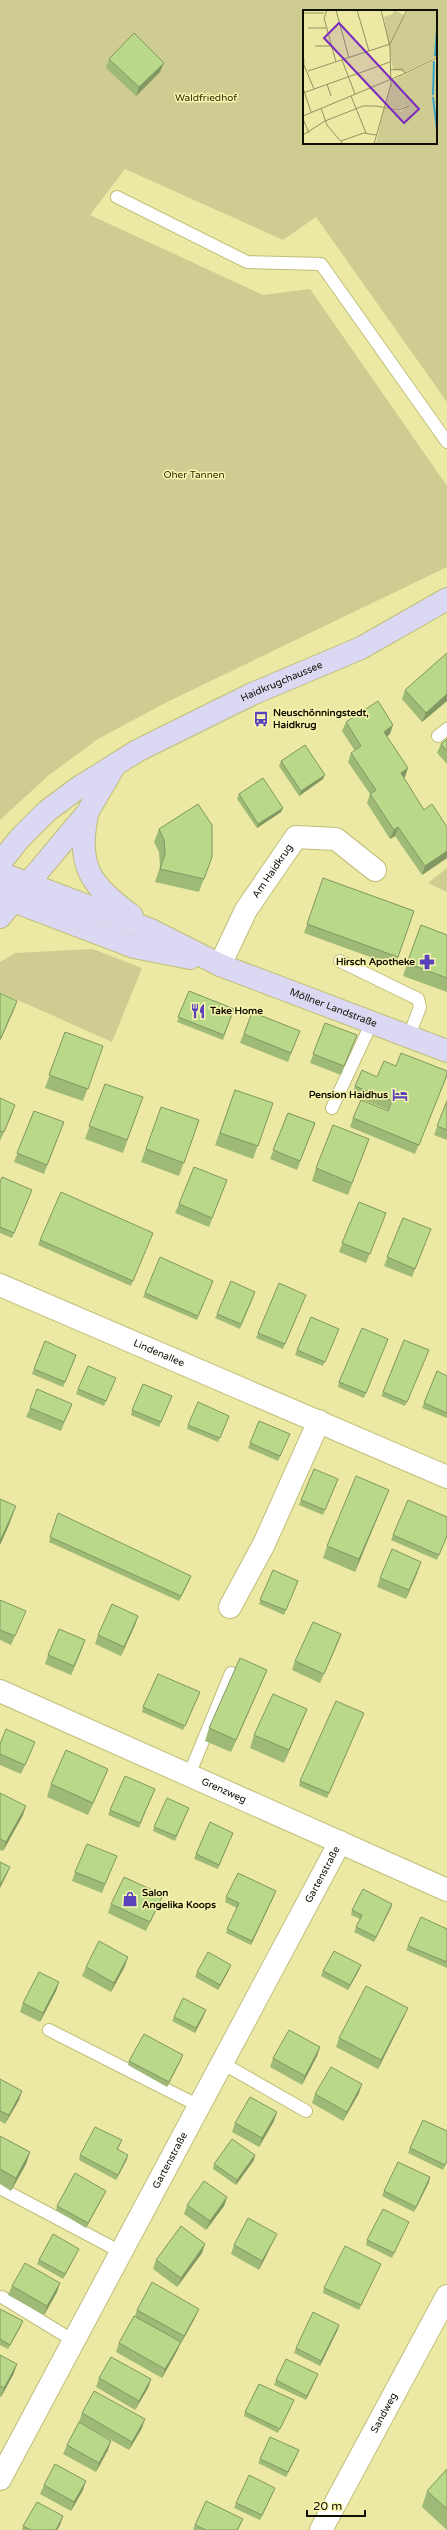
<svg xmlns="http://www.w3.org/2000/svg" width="447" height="2530" viewBox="0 0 447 2530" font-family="'Varela Round',sans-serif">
  <rect width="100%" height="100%" fill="#ebe9a3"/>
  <path fill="#cecc91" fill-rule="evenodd" d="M0 0H447V402L316 217 283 240 125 169 90 215 263 295 310 289 447 486V567L163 704 98 739 49 775 0 820ZM304 11H436V143H304Z
    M447 868V892L428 883Z
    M93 949 142 968 112 1042 0 992V962L15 953Z"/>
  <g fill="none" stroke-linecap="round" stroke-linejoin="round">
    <g stroke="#c1be7a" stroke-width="14">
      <path id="lane" d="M117 197 247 262 321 264 447 442
        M438 736 447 729
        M340 961 418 999 420 1007 409 1036
        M332 1108 372 1022
        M189 1775 231 1673
        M49 2030 199 2106
        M222 2063 306 2111
        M0 2188 121 2252
        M2 2297 74 2341"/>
    </g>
    <g stroke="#c1be7a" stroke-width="24">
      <g id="street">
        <path id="s1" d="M220 965 246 910 296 837 336 839 375 870"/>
        <path id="s2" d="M0 1285 447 1477"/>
        <path d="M230 1607 264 1544 319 1421"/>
        <path id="s3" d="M0 1691 447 1890"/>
        <path id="s4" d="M0 2479 340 1842"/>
        <path id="s5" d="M321 2530 447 2296"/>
      </g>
    </g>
    <g stroke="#c1be7a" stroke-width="24">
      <g id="secondary">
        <path d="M87 814C77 868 90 884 132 916"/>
        <path id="s6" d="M0 863 20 838 47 811 78 788 137 751 252 694 361 648 447 599"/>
        <path id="s7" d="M0 873 151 930 220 965 447 1051"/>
        <path d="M0 896 134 947 190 958"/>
        <path d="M0 917 87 813 115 765"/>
      </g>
    </g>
    <use href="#lane" stroke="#fff" stroke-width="12"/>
    <use href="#street" stroke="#fff" stroke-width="22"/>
    <use href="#secondary" stroke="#dad8f2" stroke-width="22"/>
  </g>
  <path fill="#9fba77" d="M109 59 160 72 136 96 106 68Z
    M447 653V701L422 722 402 699 405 690Z
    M346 722 390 734 387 736 405 777 404 778 424 810 447 827V858L422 875 395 836 390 839 367 803 370 794 348 762 351 753 355 751 342 731Z
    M447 739V764L437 753 441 744Z
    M281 761 323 779 299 796 279 766Z
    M239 794 281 812 257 828 237 799Z
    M159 829 212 857 199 892 155 882 160 867 159 852 154 842Z
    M323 878 414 911 395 966 304 933Z
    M421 925 447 935V992L403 976Z
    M189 991 234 1009 223 1040 177 1022Z
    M252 1012 300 1031 288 1062 240 1043Z
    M325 1023 357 1035 341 1075 310 1063Z
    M65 1032 103 1046 83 1101 45 1088Z
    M396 1066 447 1076 415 1154 350 1127 353 1118 388 1111V1110L352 1095 355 1086 377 1077Z
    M105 1084 143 1097 123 1153 85 1139Z
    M235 1090 273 1103 253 1159 215 1145Z
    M0 1098 12 1114 0 1141Z
    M447 1101V1140L434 1135Z
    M161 1107 199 1120 179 1176 141 1162Z
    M34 1111 64 1122 44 1174 14 1162Z
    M288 1113 315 1123 297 1170 270 1159Z
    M369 1139 348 1195 312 1181 316 1168Z
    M227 1180 209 1227 175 1213 179 1204Z
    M0 1183 30 1195 12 1238 0 1233Z
    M359 1202 386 1213 366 1263 339 1252Z
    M403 1218 427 1238 412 1277 384 1266Z
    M151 1237 131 1286 38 1245 40 1240Z
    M211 1285 197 1320 143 1297 145 1293Z
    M254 1296 240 1329 215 1318 217 1314Z
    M304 1299 283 1349 256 1338 258 1333Z
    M337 1333 323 1366 295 1355 297 1350Z
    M388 1339 364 1398 338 1387 339 1382Z
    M45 1341 75 1359 63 1387 32 1374Z
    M429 1350 405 1406 381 1396 383 1392Z
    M447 1376V1418L422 1408 424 1403Z
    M114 1383 104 1406 76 1394 78 1389Z
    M172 1396 159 1427 131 1415 132 1410Z
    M72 1404 61 1431 26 1417 30 1408Z
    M229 1416 218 1442 187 1429 188 1425Z
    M290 1434 278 1461 248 1448 250 1443Z
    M336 1484 323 1515 299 1505 301 1500Z
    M389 1490 384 1502 355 1572 323 1558 327 1546Z
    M58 1513 189 1581 179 1601 49 1542Z
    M393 1535 447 1536 437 1560 391 1540Z
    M273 1570 298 1581 284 1615 259 1604Z
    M418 1571 406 1599 377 1587 380 1578Z
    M0 1600 22 1620 11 1645 0 1640Z
    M138 1616 135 1625 121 1656 95 1644 98 1635Z
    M341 1634 320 1683 292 1670 295 1661Z
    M85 1640 71 1675 45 1664 48 1655Z
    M267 1670 262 1682 231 1752 205 1741 209 1728Z
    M198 1697 183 1730 142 1712 143 1707Z
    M307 1709 302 1721 284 1763 250 1748 254 1735Z
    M362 1718 327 1798 299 1786 300 1781Z
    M0 1744 32 1750 21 1774 0 1765Z
    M108 1769 103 1781 88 1815 47 1797 51 1784Z
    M155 1789 139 1828 108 1815 110 1810Z
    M0 1793 23 1815 3 1851 0 1850Z
    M189 1808 175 1841 153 1831 154 1827Z
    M233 1833 218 1869 194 1859 196 1854Z
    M113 1865 102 1893 72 1881 75 1872Z
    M274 1896 251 1945 226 1933 237 1908 225 1902 226 1897Z
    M111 1904H159L146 1931 108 1913Z
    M392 1904 374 1942 354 1932 360 1919 351 1915 352 1910Z
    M447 1929V1968L406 1950 408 1946Z
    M361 1965 359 1970 348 1990 321 1976 323 1971Z
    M125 1966 111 1992 82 1976 86 1967Z
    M229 1970 218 1990 195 1977 197 1972Z
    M59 1982 56 1991 40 2022 20 2012 23 2003Z
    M204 2015 195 2033 172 2021 174 2017Z
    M404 2017 378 2069 336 2047 339 2038Z
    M320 2047 317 2056 302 2085 270 2067 273 2058Z
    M181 2060 167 2087 128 2065 129 2061Z
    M0 2079 19 2100 5 2124 0 2121Z
    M359 2093 343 2121 312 2103 315 2094Z
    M274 2121 259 2147 232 2132 235 2123Z
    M447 2131V2162L443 2170 408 2153 410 2148Z
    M0 2136 30 2152 26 2164 11 2191 0 2184Z
    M122 2140 118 2149 127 2159 116 2180 79 2160 80 2155Z
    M254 2160 236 2185 213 2169 214 2164Z
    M429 2182 414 2212 382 2196 384 2191Z
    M104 2195 86 2228 56 2210 57 2206Z
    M227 2197 224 2206 206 2230 184 2214 187 2205Z
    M407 2226 392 2258 366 2245 367 2240Z
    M277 2234 259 2270 231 2254 234 2245Z
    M77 2253 63 2279 37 2264 39 2260Z
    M202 2253 177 2287 153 2269 156 2260Z
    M379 2268 359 2310 323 2293 324 2288Z
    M60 2283 57 2292 44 2315 8 2295 12 2286Z
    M0 2309 21 2326 8 2349 0 2345Z
    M137 2310 195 2318 180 2345V2344L177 2351 162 2378 116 2352 119 2343 135 2316Z
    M338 2329 320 2366 294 2353 296 2348Z
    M0 2355 14 2373 1 2397H0Z
    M318 2374 306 2400 274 2385 276 2380Z
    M99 2378 151 2379 148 2388 135 2410 96 2387Z
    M292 2405 278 2433 244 2416 245 2412Z
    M82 2413 142 2428 129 2450 79 2422Z
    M67 2445 108 2450 96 2472 63 2454Z
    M297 2455 286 2477 258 2463 260 2459Z
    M447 2469V2530L422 2507 427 2491Z
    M44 2485 83 2490 71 2511 40 2494Z
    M273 2493 260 2520 234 2508 236 2503Z
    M63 2516 60 2525 57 2530H22L23 2526Z
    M243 2519 238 2530H194L193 2529 195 2525Z"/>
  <path fill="#829761" d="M164 63 160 72 136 96 139 87Z
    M447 694V701L422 722 426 713Z
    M393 725 390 734 381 741 384 732Z
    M408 768 405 777 397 782 401 773Z
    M325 775 323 779 299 796 301 791Z
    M283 808 281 812 257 828 258 824Z
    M398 827 395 836 390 839 394 830Z
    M447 851V858L422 875 425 866Z
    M17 1001 14 1010 0 1041V1039Z
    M15 1105 12 1114 0 1141 4 1132Z
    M389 1490 384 1502 355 1572 359 1559Z
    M16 1506 9 1525 0 1545V1541Z
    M421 1562 418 1571 406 1599 409 1590Z
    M191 1576 189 1581 179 1601 181 1596Z
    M138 1616 135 1625 121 1656 124 1647Z
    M341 1634 338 1643 320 1683 324 1674Z
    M85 1640 82 1649 71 1675 74 1666Z
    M267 1670 262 1682 231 1752 236 1740Z
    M307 1709 302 1721 284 1763 289 1750Z
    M108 1769 103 1781 88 1815 93 1803Z
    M26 1806 23 1815 3 1851 6 1842Z
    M10 1867 6 1876 0 1888V1885Z
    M276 1891 274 1896 251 1945 252 1941Z
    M392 1904 391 1908 374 1942 376 1937Z
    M128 1957 125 1966 111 1992 114 1983Z
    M231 1965 229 1970 218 1990 220 1985Z
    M361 1965 359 1970 348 1990 350 1985Z
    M59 1982 56 1991 40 2022 43 2013Z
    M408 2008 404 2017 378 2069 381 2060Z
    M206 2010 204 2015 195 2033 196 2028Z
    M320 2047 317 2056 302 2085 305 2076Z
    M183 2055 181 2060 167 2087 169 2082Z
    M362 2084 359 2093 343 2121 347 2112Z
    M22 2091 19 2100 5 2124 9 2115Z
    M277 2112 274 2121 259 2147 262 2138Z
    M30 2152 26 2164 11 2191 16 2178Z
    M128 2155 127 2159 116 2180 118 2175Z
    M255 2155 254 2160 236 2185 237 2180Z
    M430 2177 429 2182 414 2212 416 2207Z
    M106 2191 104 2195 86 2228 88 2223Z
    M227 2197 224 2206 206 2230 210 2221Z
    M277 2234 259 2270 262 2261Z
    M205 2244 202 2253 177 2287 181 2278Z
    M79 2249 77 2253 63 2279 65 2274Z
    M60 2283 57 2292 44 2315 47 2306Z
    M199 2309 195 2318 180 2345 184 2336Z
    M23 2321 21 2326 8 2349 10 2345Z
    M339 2325 338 2329 320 2366 321 2361Z
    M181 2342 177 2351 162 2378 165 2369Z
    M17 2364 14 2373 1 2397 4 2388Z
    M318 2374 316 2379 306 2400 307 2396Z
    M151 2379 148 2388 135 2410 139 2401Z
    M145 2419 142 2428 129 2450 132 2442Z
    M111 2441 108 2450 96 2472 99 2463Z
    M299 2450 297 2455 286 2477 288 2472Z
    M86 2481 83 2490 71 2511 74 2502Z
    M275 2488 273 2493 260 2520 262 2515Z
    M63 2516 60 2525 57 2530H56Z"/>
  <path fill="#b9d88a" stroke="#829761" d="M134 33 164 63 139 87 109 59Z
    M447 653V694L426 713 405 690Z
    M378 701 393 725 384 732 408 768 401 773 424 810 432 804 447 827V851L425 866 398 827 394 830 370 794 376 790 351 753 361 746 346 722Z
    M447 739V751L441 744Z
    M305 745 325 775 301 791 281 761Z
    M263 778 283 808 258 824 239 794Z
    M198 804 212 825V857L204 879 160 869 165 854 164 840 159 829Z
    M323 878 414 911 398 957 307 924Z
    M421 925 447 935V978L407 963Z
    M189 991 234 1009 224 1035 178 1017Z
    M0 993 17 1001 1 1038H0Z
    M252 1012 300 1031 291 1053 244 1034Z
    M325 1023 357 1035 344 1066 313 1054Z
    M65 1032 103 1046 88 1089 49 1075Z
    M401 1053 447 1071V1075L419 1145 353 1118 361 1100 388 1111 392 1101 355 1086 362 1070 377 1077 384 1061 396 1066Z
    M105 1084 143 1097 127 1140 89 1126Z
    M235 1090 273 1103 258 1146 220 1133Z
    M0 1098 15 1105 4 1132 0 1131Z
    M447 1101V1130L437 1126Z
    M161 1107 199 1120 184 1163 146 1149Z
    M34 1111 64 1122 47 1165 17 1153Z
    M288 1113 315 1123 300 1161 273 1150Z
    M333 1125 369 1139 352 1183 316 1168Z
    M194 1167 227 1180 212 1218 179 1204Z
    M2 1177 32 1190 14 1233 0 1227V1183Z
    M61 1192 153 1233 133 1281 40 1240Z
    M359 1202 386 1213 370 1254 342 1243Z
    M403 1218 431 1229 415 1269 387 1257Z
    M160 1257 213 1281 198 1316 145 1293Z
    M231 1281 255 1292 241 1324 217 1314Z
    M279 1283 306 1295 285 1344 258 1333Z
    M311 1317 339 1329 325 1362 297 1350Z
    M362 1328 388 1339 366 1393 339 1382Z
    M404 1340 429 1350 407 1402 383 1392Z
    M45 1341 76 1355 65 1382 34 1369Z
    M88 1366 116 1378 106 1401 78 1389Z
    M437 1371 447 1376V1413L424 1403Z
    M143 1384 172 1396 161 1422 132 1410Z
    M37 1389 72 1404 64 1422 30 1408Z
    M198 1402 229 1416 220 1438 188 1425Z
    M259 1421 290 1434 280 1456 250 1443Z
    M314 1469 338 1479 325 1510 301 1500Z
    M356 1476 389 1490 359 1559 327 1546Z
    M0 1499 16 1506 0 1541Z
    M408 1500 447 1517V1536L439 1555 393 1535Z
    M58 1513 191 1576 181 1596 50 1537Z
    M392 1549 421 1562 409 1590 380 1578Z
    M273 1570 298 1581 286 1610 260 1600Z
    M0 1600 26 1611 15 1636 0 1630Z
    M112 1604 138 1616 124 1647 98 1635Z
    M313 1622 341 1634 324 1674 295 1661Z
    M59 1629 85 1640 74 1666 48 1655Z
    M240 1658 267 1670 236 1740 209 1728Z
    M158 1674 200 1692 185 1726 143 1707Z
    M273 1694 307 1709 289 1750 254 1735Z
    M336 1701 364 1713 329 1793 300 1781Z
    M6 1729 35 1742 25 1765 0 1754V1744Z
    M66 1750 108 1769 93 1803 51 1784Z
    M125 1776 155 1789 140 1823 110 1810Z
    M0 1793 26 1806 6 1842 0 1839Z
    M167 1798 189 1808 176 1836 154 1827Z
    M210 1822 233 1833 219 1865 196 1854Z
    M87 1844 117 1856 105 1884 75 1872Z
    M0 1862 10 1867 0 1885Z
    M238 1873 276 1891 252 1941 227 1929 239 1903 226 1897Z
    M124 1877 163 1895 150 1922 111 1904Z
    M363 1889 392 1904 376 1937 356 1927 362 1915 352 1910Z
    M421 1917 447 1929V1962L408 1946Z
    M99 1941 128 1957 114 1983 86 1967Z
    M334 1951 361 1965 350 1985 323 1971Z
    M208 1952 231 1965 220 1985 197 1972Z
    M39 1972 59 1982 43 2013 23 2003Z
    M366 1986 408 2008 381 2060 339 2038Z
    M183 1998 206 2010 196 2028 174 2017Z
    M289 2030 320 2047 305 2076 273 2058Z
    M144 2034 183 2055 169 2082 129 2061Z
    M331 2067 362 2084 347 2112 315 2094Z
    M0 2079 22 2091 9 2115 0 2111Z
    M250 2097 277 2112 262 2138 235 2123Z
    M423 2120 447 2131V2161L445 2165 410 2148Z
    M95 2127 122 2140 117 2149 128 2155 118 2175 80 2155Z
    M0 2136 30 2152 16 2178 0 2169Z
    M232 2139 255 2155 237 2180 214 2164Z
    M398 2162 430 2177 416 2207 384 2191Z
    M75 2173 106 2191 88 2223 57 2206Z
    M204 2181 227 2197 210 2221 187 2205Z
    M383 2209 409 2222 394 2253 367 2240Z
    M248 2218 277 2234 262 2261 234 2245Z
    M181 2226 205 2244 181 2278 156 2260Z
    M53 2234 79 2249 65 2274 39 2260Z
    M345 2246 381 2264 361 2305 324 2288Z
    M25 2263 60 2283 47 2306 12 2286Z
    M152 2282 199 2309 184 2336 137 2310Z
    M0 2309 23 2321 10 2345 0 2339Z
    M313 2312 339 2325 321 2361 296 2348Z
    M134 2316 181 2342 165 2369 119 2343Z
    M0 2355 17 2364 4 2388 0 2386Z
    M111 2357 151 2379 139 2401 99 2378Z
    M286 2359 318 2374 307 2396 276 2380Z
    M259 2384 294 2400 280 2429 245 2412Z
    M94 2391 145 2419 132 2442 82 2413Z
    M79 2422 111 2441 99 2463 67 2445Z
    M270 2437 299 2450 288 2472 260 2459Z
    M55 2464 86 2481 74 2502 44 2485Z
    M447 2469V2509L427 2491Z
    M249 2475 275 2488 262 2515 236 2503Z
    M206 2501 243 2519 237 2530H206L195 2525Z
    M37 2502 63 2516 56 2530H31L23 2526Z"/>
  <defs>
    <g id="bus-bare" transform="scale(1.2)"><path d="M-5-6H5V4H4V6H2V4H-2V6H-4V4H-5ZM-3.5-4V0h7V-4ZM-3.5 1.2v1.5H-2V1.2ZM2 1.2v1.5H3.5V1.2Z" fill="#5942bb" stroke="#f9f6b0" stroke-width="2.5" paint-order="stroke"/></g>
    <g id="pharmacy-bare" transform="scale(1.2)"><path d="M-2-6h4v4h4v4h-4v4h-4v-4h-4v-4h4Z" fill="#5942bb" stroke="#f9f6b0" stroke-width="2.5" paint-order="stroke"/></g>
    <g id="restaurant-bare" transform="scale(1.2)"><path d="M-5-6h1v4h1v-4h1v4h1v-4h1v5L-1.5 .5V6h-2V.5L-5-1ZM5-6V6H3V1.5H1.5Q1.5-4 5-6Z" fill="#5942bb" stroke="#f9f6b0" stroke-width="2.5" paint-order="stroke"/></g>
    <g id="hotel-bare" transform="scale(1.2)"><path d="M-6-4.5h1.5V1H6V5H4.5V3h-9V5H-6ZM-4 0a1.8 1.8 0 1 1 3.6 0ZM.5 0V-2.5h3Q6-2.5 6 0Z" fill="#5942bb" stroke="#f9f6b0" stroke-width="2.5" paint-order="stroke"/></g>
    <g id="shop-bare" transform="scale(1.2)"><path d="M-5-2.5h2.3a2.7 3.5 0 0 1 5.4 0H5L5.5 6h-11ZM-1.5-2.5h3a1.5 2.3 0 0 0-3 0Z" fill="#5942bb" stroke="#f9f6b0" stroke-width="2.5" paint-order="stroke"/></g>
  </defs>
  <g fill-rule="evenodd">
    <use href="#bus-bare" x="261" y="719"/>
    <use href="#pharmacy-bare" x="427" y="962"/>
    <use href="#restaurant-bare" x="198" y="1011"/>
    <use href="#hotel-bare" x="400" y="1095"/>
    <use href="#shop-bare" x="130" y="1899"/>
  </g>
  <g text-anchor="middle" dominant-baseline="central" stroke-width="3" stroke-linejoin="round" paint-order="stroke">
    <g font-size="10" fill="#2d2a04" stroke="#f9f6b0">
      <text x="206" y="98">Waldfriedhof</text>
      <text x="194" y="475">Oher Tannen</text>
    </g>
    <g font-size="10" fill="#110f00" stroke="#f9f6b0">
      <text stroke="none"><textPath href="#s6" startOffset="339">Haidkrugchaussee</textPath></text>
      <text stroke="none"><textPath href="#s1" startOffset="108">Am Haidkrug</textPath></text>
      <text stroke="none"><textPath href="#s7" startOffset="360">Möllner Landstraße</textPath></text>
      <text stroke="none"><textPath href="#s2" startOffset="173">Lindenallee</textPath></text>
      <text stroke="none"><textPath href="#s3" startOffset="245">Grenzweg</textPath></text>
      <text stroke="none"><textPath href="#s4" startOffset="685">Gartenstraße</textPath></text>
      <text stroke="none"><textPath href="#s4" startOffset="361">Gartenstraße</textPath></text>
      <text stroke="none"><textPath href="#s5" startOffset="133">Sandweg</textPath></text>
    </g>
    <g font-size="10" font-weight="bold" fill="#110f00" stroke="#f9f6b0" text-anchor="start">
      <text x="273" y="713">Neuschönningstedt,<tspan x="273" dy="12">Haidkrug</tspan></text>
      <text x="415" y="962" text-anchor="end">Hirsch Apotheke</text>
      <text x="210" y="1011">Take Home</text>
      <text x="388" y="1095" text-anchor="end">Pension Haidhus</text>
      <text x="142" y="1893">Salon<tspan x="142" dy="12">Angelika Koops</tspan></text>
    </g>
  </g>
  <g transform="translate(303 10)">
    <rect width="134" height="134" fill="#ebe9a3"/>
    <path d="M91 0 102 6 105 0H134V47L102 62 90 60 81 7 90 4ZM130 51 134 58V134H73L81 98 98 102 106 95 96 99 82 96 90 70Z" fill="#cecc91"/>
    <path fill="none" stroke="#3ca4c9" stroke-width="2" d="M132 46 134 18M130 85 131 51M130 87 134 120"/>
    <path fill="none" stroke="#949262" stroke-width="1" d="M24 0 21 8 33 52M33 0 46 48M54 0 66 41M78 0 87 37 88 77M0 3H21M5 18H23M12 36H28M0 41 1 53M39 50 52 84M0 53 11 79M87 60 99 59 102 63M5 61 87 34 104 0M96 66 134 48M24 74 28 86M0 78 8 102M0 83 87 52M48 86 63 123M18 98 24 115 40 134M0 106 98 65M0 109 6 123M0 125 22 111 60 96H73L96 100 106 96M38 131 61 123 73 125M71 134 88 74"/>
    <path fill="#7b2cbf" fill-opacity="0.15" stroke="#7b2cbf" stroke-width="2" d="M36 13 116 99 101 113 21 28Z"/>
    <rect width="134" height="134" fill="none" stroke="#110f00" stroke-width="2"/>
  </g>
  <path d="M307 2510v6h58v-6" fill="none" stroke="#110f00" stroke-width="2"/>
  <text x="313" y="2510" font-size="12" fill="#110f00" stroke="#f9f6b0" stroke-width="3" paint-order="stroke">20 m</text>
</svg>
